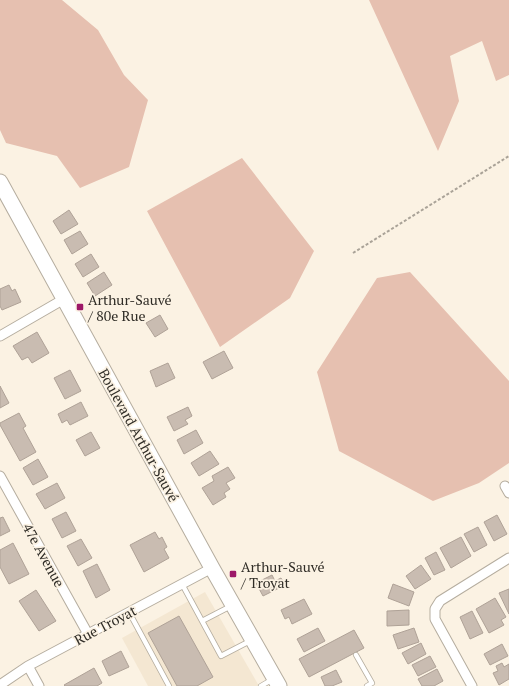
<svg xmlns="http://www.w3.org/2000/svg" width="509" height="686" viewBox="0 0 509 686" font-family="'PT Serif',serif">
  <rect width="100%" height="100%" fill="#fbf2e3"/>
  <path fill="#f4e7d2" d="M205 592 259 686H148L122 638Z"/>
  <path fill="#e6c0b0" d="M0 0H62L98 30 124 75 148 100 129 167 80 188 57 156 6 143 0 130Z
    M369 0H509V75L496 81 482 41 450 56 459 101 438 151Z
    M242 158 314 251 290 298 220 347 147 211Z
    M410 272 509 381V463L479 483 433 501 339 451 317 372 377 278Z"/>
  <path fill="#c9bcb1" stroke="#afa297" d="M69 210 78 224 61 234 53 221Z
    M80 231 88 244 72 254 64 240Z
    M91 254 99 267 83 277 75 264Z
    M104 272 112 285 95 296 87 283Z
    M9 285 12 291 15 289 21 302 2 310 0 306V289Z
    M160 315 168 329 155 337 146 323Z
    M37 332 49 353 32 363 28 357 22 360 13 346Z
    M224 351 233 368 212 379 203 362Z
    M168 363 175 378 156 387 150 371Z
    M70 370 81 391 65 399 54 378Z
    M0 386 9 403 0 408Z
    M81 402 88 416 70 425 67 420 62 423 58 414Z
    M188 407 192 416 185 420 188 424 174 431 167 417Z
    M19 413 26 426 23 428 36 452 20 461 0 425V423Z
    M196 430 203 443 184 454 177 440Z
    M91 432 100 448 85 456 76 440Z
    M210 451 219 464 199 476 191 463Z
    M38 459 48 477 33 485 23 468Z
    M228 467 235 478 226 483 230 489 224 493 226 497 213 505 202 488 214 481 212 476Z
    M57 483 65 498 45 509 36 494Z
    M66 512 76 531 62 538 52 519Z
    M497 515 507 534 494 541 484 522Z
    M3 517 10 531 0 536V518Z
    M478 527 487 545 474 552 464 534Z
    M155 532 159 539 162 537 167 547 164 549 169 558 144 572 130 545Z
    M461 537 471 556 451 568 440 548Z
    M81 539 92 558 78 566 67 546Z
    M13 543 29 574 9 584 0 567V550Z
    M436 552 445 570 434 575 425 558Z
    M97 564 110 590 96 598 83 571Z
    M421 565 431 579 415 589 406 576Z
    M272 575 275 581 281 578 285 585 263 596 256 583Z
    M393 584 414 592 409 606 388 598Z
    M509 589V614L499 593Z
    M36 590 56 621 39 631 19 601Z
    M495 598 506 617 501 620 504 625 489 633 476 609Z
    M304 599 312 614 292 624 289 617 285 619 281 610Z
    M409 610V625L387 626V611Z
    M472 611 483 633 470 639 460 617Z
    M179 616 213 677 197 686H177L148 633Z
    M318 628 325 641 304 652 297 639Z
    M414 628 419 642 398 649 393 635Z
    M354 630 364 648 309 677 299 659Z
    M421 643 426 654 408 664 402 653Z
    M502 644 508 656 490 665 484 654Z
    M121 651 129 667 109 676 102 661Z
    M430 656 436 667 418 676 412 665Z
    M502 663 504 667 509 664V679L499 685 493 673 498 671 496 666Z
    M94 668 102 683 97 686H65L64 685Z
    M437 669 443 681 434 686H422L418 679Z
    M336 670 342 682 332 686H325L321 677Z"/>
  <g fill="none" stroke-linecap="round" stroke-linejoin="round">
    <g stroke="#b5ad9f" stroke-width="6">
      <path id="service" d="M182 584 221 656 250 641
        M129 612 169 686
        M202 621 231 606
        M356 655 372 683 367 686
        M261 686 273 679"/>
    </g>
    <g stroke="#b5ad9f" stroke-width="11">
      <path id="minor" d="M0 336 64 299
        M0 476 88 634
        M505 486 509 493
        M28 666 39 686
        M0 685 28 666 212 568
        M472 686 435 619V609L440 601 509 558"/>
    </g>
    <g stroke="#b5ad9f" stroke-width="17">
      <path id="primary" d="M0 182 212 568 279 686"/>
    </g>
    <path stroke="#aaa398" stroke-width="2" stroke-dasharray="3 2" stroke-linecap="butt" d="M353 253 509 156"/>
    <use href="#service" stroke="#fff" stroke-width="4.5"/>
    <use href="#minor" stroke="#fff" stroke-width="9"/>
    <use href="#primary" stroke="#fff" stroke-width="15"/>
  </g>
  <g fill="#9d1868" stroke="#fbf2e3" stroke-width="1.5">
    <rect x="76" y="303" width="8" height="8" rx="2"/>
    <rect x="229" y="570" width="8" height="8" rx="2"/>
  </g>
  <g text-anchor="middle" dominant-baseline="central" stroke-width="3.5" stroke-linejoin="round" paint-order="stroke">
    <g font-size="14" fill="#2f2c26" stroke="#fbf2e3" text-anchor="start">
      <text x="88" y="299">Arthur-Sauvé<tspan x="88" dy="16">/ 80e Rue</tspan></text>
      <text x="241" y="566">Arthur-Sauvé<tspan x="241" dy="16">/ Troyat</tspan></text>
    </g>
    <g font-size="14" fill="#2f2c26" stroke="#fbf2e3">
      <text transform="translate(139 435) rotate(61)">Boulevard Arthur-Sauvé</text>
      <text transform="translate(44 555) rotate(61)">47e Avenue</text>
      <text transform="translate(105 625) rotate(-28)">Rue Troyat</text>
    </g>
  </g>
</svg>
